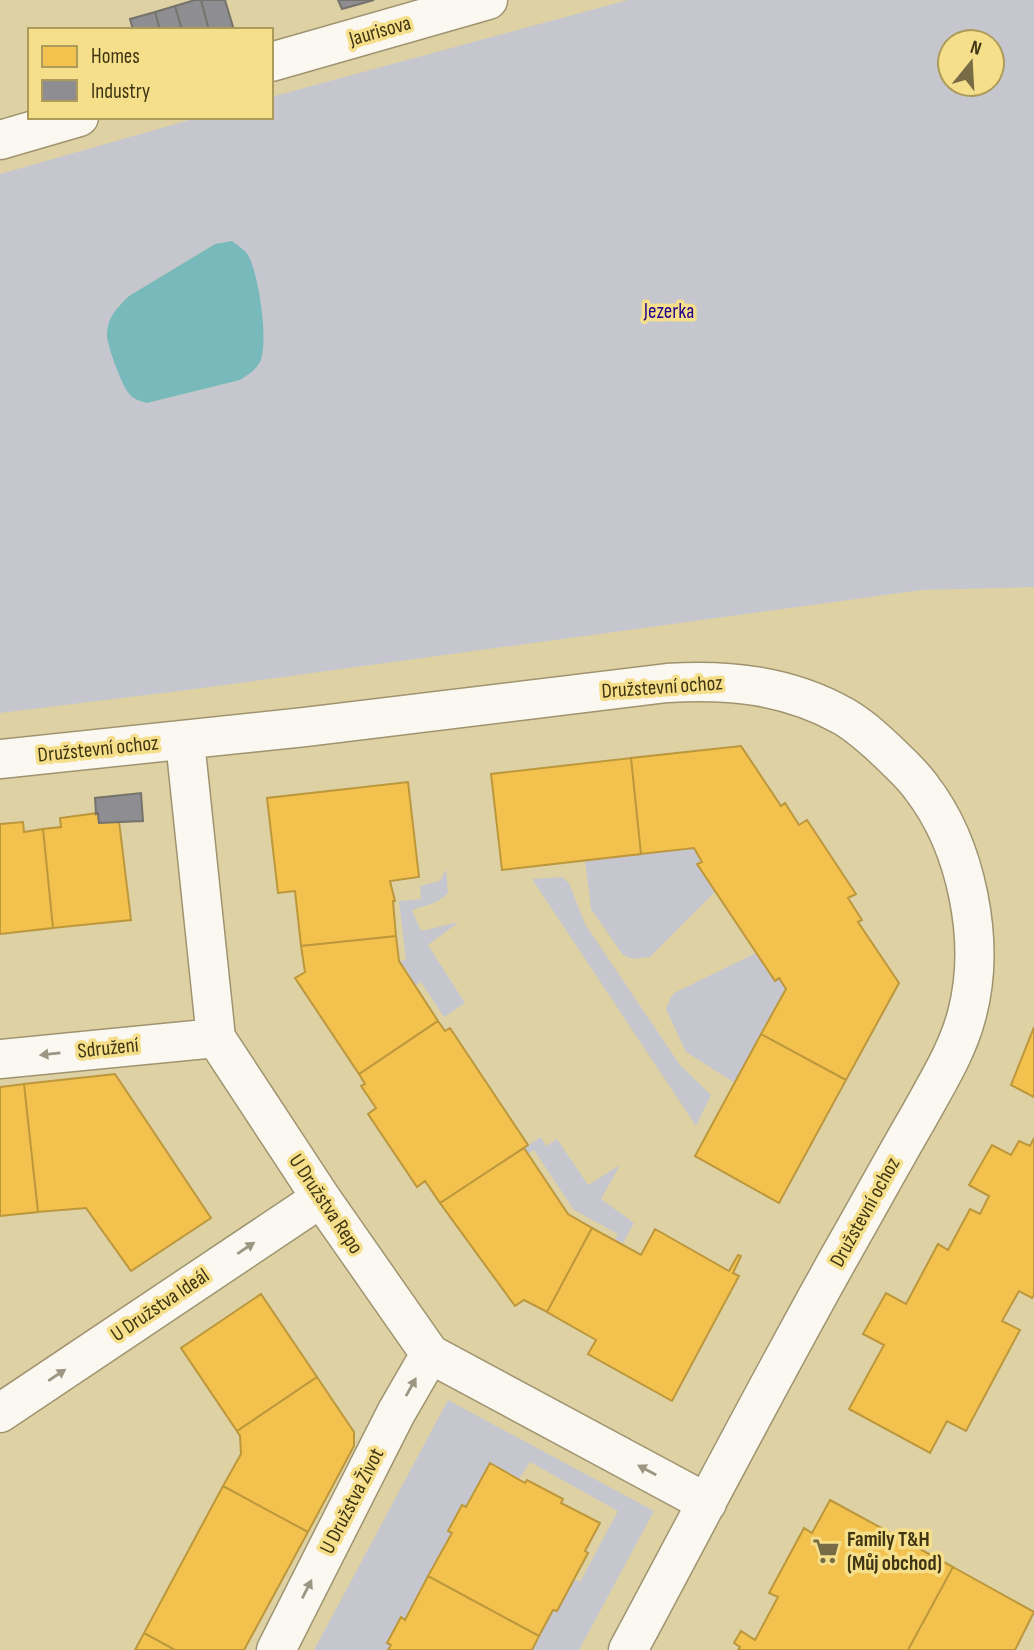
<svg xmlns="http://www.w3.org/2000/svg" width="1034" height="1650" viewBox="0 0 1034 1650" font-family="'Sofia Sans Condensed',sans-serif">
  <rect width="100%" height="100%" fill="#ded1a4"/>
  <path fill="#c6c7ce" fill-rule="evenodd" d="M628 0H1034V587L922 590 195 689 0 713V174L200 117H271V97ZM950 42H992V84H950ZM215 244 239 380 147 403 137 400 118 306 129 296Z
    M694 848 702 862 697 865 715 892 650 957 633 959 623 955 591 909 585 860Z
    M446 869 448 893C438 904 426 905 412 910L421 931 459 922 428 945 465 1003 444 1017 421 982 415 986 405 967 403 968 399 961 406 960 399 901 421 899 420 886 440 881Z
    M562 877 569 883 585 924 680 1065 711 1095 696 1126 532 879Z
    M756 953 774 981 779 978 786 989 735 1083 686 1052 666 1009 671 997 676 992Z
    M541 1137 546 1146 557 1139 588 1185 620 1165 601 1199 634 1223 623 1243 615 1240 618 1234 574 1210 534 1150 528 1154 524 1148Z
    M448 1400 654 1511 579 1650H532L553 1610 557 1611 574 1579 580 1582 618 1511 530 1462 519 1479 490 1464 466 1507 462 1505 448 1530 452 1533 405 1620 388 1643 391 1645 388 1650H314Z"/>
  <path fill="#78babc" d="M232 241C237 245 245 250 248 255 259 274 269 343 260 362 255 371 247 375 240 380L147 403C140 401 132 399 128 392 122 385 106 343 107 334 107 318 118 306 129 296L215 244Z"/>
  <path fill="#f2c14e" stroke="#bc973c" stroke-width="2" d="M741 746 781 806 785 803 799 825 807 820 856 894 848 898 862 920 858 922 899 983 846 1080 761 1034 786 989 779 978 775 981 697 864 702 862 694 848 641 854 631 758Z
    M631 758 641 854 502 870 491 774Z
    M408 782 419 877 390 881 395 901H393L396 936 301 946 295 891 278 893 267 798Z
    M98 813 99 823 119 821 131 920 53 928 43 829 61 827 60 818Z
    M23 822 24 832 43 829 53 928 0 934V824Z
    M396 936 399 961 438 1021 359 1074 295 978 305 972 301 946Z
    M438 1021 445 1031 450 1028 528 1145 440 1203 425 1181 417 1187 368 1114 376 1108 361 1086 365 1084 359 1074Z
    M1034 1027V1097L1011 1085Z
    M761 1034 846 1080 779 1203 695 1156Z
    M115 1074 211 1218 131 1271 86 1208 38 1212 24 1084Z
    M24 1084 38 1212 0 1216V1087Z
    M1034 1138V1295L1032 1298 1019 1291 1002 1321 1020 1330 966 1431 947 1421 930 1453 849 1409 884 1345 863 1334 886 1293 906 1304 938 1244 948 1250 970 1209 980 1214 989 1196 969 1185 992 1145 1011 1155 1019 1141 1030 1146Z
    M524 1148 568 1214 592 1228 547 1312 524 1300 515 1306 440 1203Z
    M592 1228 641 1255 655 1229 729 1271 738 1255 741 1256 733 1273 739 1276 672 1401 588 1354 596 1340 547 1312Z
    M261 1294 317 1377 237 1431 181 1348Z
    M317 1377 354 1432V1446L308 1532 223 1486 241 1454 240 1436 237 1431Z
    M490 1463 525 1483 527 1480 563 1499 561 1503 600 1523 585 1551 588 1553 557 1611 553 1610 539 1636 428 1576 452 1533 448 1531 462 1505 466 1507Z
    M223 1486 308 1532 244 1650H175L144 1633Z
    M830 1500 953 1567 908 1650H738L740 1647 734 1643 741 1631 755 1640 778 1597 769 1593 804 1528 812 1533Z
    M953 1567 1034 1612 1015 1650H908Z
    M428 1576 539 1636 532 1650H388L391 1645 387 1643 401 1617 405 1620Z
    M144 1633 175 1650H135Z"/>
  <path fill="#8d8d92" stroke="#76736c" stroke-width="2" d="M195 0H201L209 30H182L175 6Z
    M201 0H225L234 30H209Z
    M338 0H374L342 9Z
    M175 6 182 30H160L155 12Z
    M155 12 160 30H133L130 19Z
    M141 793 143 821 99 823 98 813 96 814 95 798Z"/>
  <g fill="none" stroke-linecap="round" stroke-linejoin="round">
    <g stroke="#9f946f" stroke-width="41">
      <path id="minor" d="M271 62 488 0
        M0 140 79 117
        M185 741 216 1038 321 1198 430 1354 707 1503
        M0 759 305 727 667 683C728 679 788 685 843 716 859 725 873 738 887 751 898 762 912 774 921 787 967 846 986 942 967 1014 958 1050 937 1083 919 1116 894 1159 870 1203 845 1247 770 1380 700 1516 628 1650
        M0 1059 216 1038
        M0 1413 321 1198
        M276 1650 396 1413 430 1354"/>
    </g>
    <use href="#minor" stroke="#faf8f1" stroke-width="38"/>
  </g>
  <defs><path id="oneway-solid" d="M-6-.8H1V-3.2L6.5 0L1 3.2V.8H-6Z" transform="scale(1.75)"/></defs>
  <g fill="#9c9682">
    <use href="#oneway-solid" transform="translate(50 1054) rotate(174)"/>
    <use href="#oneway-solid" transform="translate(246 1248) rotate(-34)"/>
    <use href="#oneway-solid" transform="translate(57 1375) rotate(-34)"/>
    <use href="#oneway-solid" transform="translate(411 1387) rotate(-61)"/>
    <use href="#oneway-solid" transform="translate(647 1470) rotate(-152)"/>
    <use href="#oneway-solid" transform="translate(307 1589) rotate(-63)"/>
  </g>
  <defs>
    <g id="supermarket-bare" transform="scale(2.1)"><path d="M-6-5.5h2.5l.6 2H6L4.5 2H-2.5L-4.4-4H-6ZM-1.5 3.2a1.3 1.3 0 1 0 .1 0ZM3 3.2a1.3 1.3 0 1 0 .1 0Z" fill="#776c45" stroke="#f6df8b" stroke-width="2.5" paint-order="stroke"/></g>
  </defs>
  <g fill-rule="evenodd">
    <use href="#supermarket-bare" x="826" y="1551"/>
  </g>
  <g text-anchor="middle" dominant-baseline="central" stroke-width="7" stroke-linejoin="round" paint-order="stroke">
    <g font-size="21" fill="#3f3512" stroke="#f6df8b">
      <text transform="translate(380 31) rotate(-16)">Jaurisova</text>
      <text transform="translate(662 687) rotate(-4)">Družstevní ochoz</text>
      <text transform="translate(98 749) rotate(-6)">Družstevní ochoz</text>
      <text transform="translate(108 1048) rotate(-6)">Sdružení</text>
      <text transform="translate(326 1204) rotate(56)">U Družstva Repo</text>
      <text transform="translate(865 1212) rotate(-61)">Družstevní ochoz</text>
      <text transform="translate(160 1305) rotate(-34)">U Družstva Ideál</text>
      <text transform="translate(352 1501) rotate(-63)">U Družstva Život</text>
    </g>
    <g font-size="21" fill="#20028c" stroke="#f6df8b">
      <text x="669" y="311">Jezerka</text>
    </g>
    <g font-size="21" font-weight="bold" fill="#3f3512" stroke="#f6df8b" text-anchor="start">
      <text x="847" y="1539">Family T&amp;H<tspan x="847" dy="24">(Můj obchod)</tspan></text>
    </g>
  </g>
  <rect x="28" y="28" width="245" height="91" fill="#f6df8b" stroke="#ad9b5b" stroke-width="2"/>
  <rect x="42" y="46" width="35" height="21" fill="#f2c14e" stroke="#ad9b5b" stroke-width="2"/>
  <text x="91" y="63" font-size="21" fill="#3f3512">Homes</text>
  <rect x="42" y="80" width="35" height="21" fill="#8d8d92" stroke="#ad9b5b" stroke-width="2"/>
  <text x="91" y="98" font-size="21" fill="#3f3512">Industry</text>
  <g transform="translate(971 63) rotate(18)"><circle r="33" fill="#f6df8b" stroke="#ad9b5b" stroke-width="2"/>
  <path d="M0-5L12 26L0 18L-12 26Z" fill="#776c45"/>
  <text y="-10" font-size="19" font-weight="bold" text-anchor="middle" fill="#3f3512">N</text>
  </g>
</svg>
